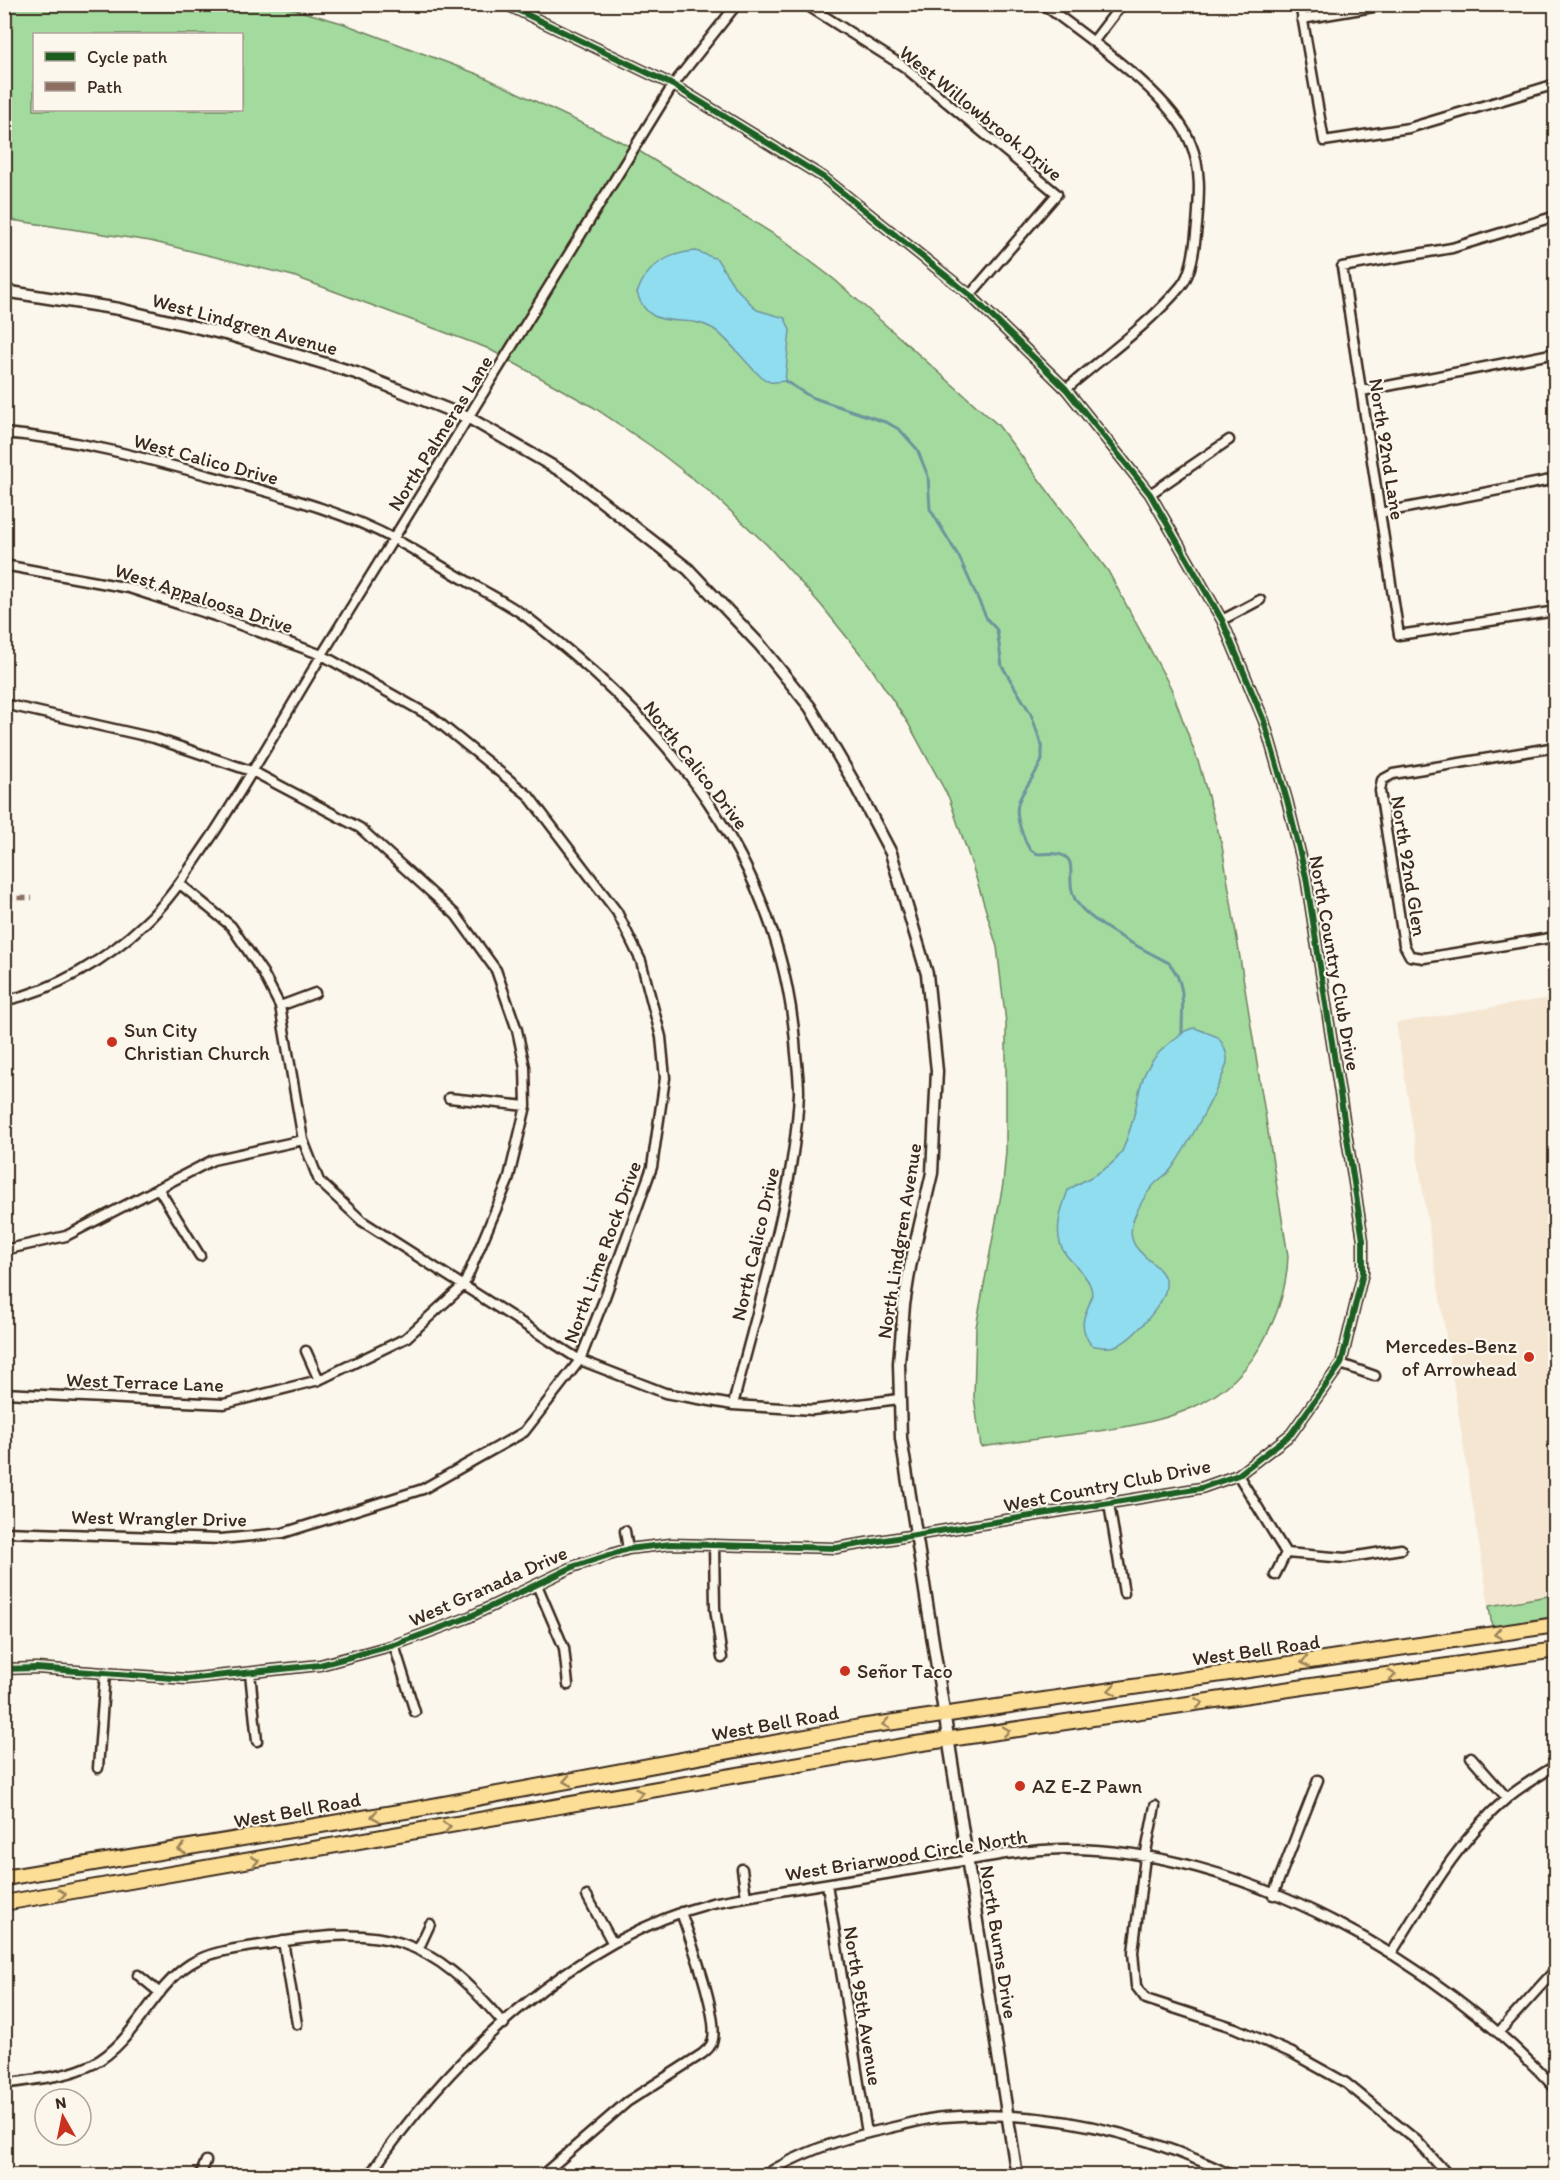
<svg xmlns="http://www.w3.org/2000/svg" width="1560" height="2180" viewBox="0 0 1560 2180" font-family="Itim,sans-serif">
  <rect width="100%" height="100%" fill="#fbf7ec"/>
  <filter id="ink" filterUnits="userSpaceOnUse"><feTurbulence type="fractalNoise" baseFrequency=".0167" numOctaves="2"/><feDisplacementMap in="SourceGraphic" scale="12" xChannelSelector="R" yChannelSelector="G"/><feConvolveMatrix kernelMatrix="1 2 1 2 8 2 1 2 1" color-interpolation-filters="sRGB"/></filter>
  <g filter="url(#ink)">
    <path fill="#f5e6d2" d="M1555 997V1595L1489 1606 1396 1023Z"/>
    <path fill="#a3da9e" stroke="#6f825e" stroke-width="1.5" fill-rule="evenodd" d="M5 5H279L342 23 480 75 634 148 780 238 835 280 998 425 1108 571 1171 688 1199 764 1222 846 1288 1256C1287 1285 1280 1309 1267 1334 1230 1411 1162 1422 1085 1433 1050 1437 1015 1442 981 1447L974 1397 976 1327 1003 1184 1006 1151V1023L997 947 974 871 949 798 908 723 870 666 821 605 767 545 710 492 651 446 593 407 487 348 293 276 150 241 5 219ZM34 34H242V110H34Z
      M1555 1595V1617L1492 1627 1489 1606Z"/>
    <path fill="#90ddf0" stroke="#6e959c" stroke-width="1.5" d="M696 251 717 259 734 286 757 310 785 318 790 330 785 381C781 381 774 383 770 382 754 377 730 338 712 328 685 312 650 335 637 293 646 266 668 253 696 251Z
      M1195 1028 1218 1037C1223 1044 1228 1053 1227 1062 1223 1082 1185 1150 1172 1168 1169 1173 1163 1176 1159 1180 1147 1190 1140 1204 1134 1218 1119 1257 1167 1258 1166 1287 1165 1303 1133 1339 1118 1345 1109 1349 1100 1347 1091 1345 1070 1315 1099 1306 1090 1285 1086 1274 1074 1265 1067 1256 1051 1238 1061 1209 1068 1190 1086 1178 1109 1171 1121 1153 1124 1148 1126 1141 1128 1135 1143 1095 1133 1071 1172 1041 1180 1035 1185 1029 1195 1028Z"/>
    <g fill="none" stroke-linecap="round" stroke-linejoin="round">
      <path stroke="#6e959c" stroke-width="3" d="M785 381 811 397 888 423 900 430 917 449 928 476 930 509 959 557 987 619 997 630 1002 666 1031 714 1042 746V760C1028 793 1006 797 1024 837 1027 846 1030 852 1039 854 1089 849 1061 876 1076 901 1089 923 1145 950 1169 963 1187 984 1182 1007 1182 1033"/>
      <g stroke="#3b2a1e" stroke-width="13">
        <path id="minor" d="M805 4 903 66 1057 194 970 295
          M1043 4C1086 37 1172 94 1191 144 1202 170 1199 198 1197 225 1195 243 1193 272 1181 286 1149 325 1104 356 1066 389
          M1300 4 1324 141 1409 128 1556 84
          M1302 19 1391 4
          M1093 42 1122 4
          M1556 216 1452 248 1342 267 1399 635 1556 611
          M1362 391 1556 353
          M4 433C77 439 148 459 218 478 278 495 341 510 396 540 422 554 447 570 472 584 490 595 511 605 528 618 668 725 779 860 795 1041 796 1058 799 1076 799 1092 795 1193 757 1307 733 1405
          M1150 494 1229 440
          M1380 513 1556 479
          M4 565 129 588 221 618 322 655 432 717 528 795 617 912 641 961 661 1037 665 1078 652 1167 605 1297 580 1360 524 1432 423 1489 283 1533 221 1539 4 1532
          M1222 620 1260 600
          M4 704 154 738 254 772 360 828 456 915 496 970 517 1030 525 1067 526 1106 508 1181 464 1285 406 1338 319 1380 224 1404 4 1393
          M1556 747 1393 774 1382 780 1380 791 1404 945 1410 956 1424 958 1556 937
          M180 884 231 926 263 973 280 1006 303 1140 319 1181 362 1221 580 1360 665 1393 733 1405 813 1410 899 1399
          M4 1001C57 989 106 960 145 923 172 898 191 866 212 836 251 776 286 714 323 653 438 463 557 275 673 85L737 4
          M280 1006 315 993
          M449 1098 526 1106
          M158 1188 200 1256
          M4 1250 66 1236 213 1160 303 1140
          M306 1351 319 1380
          M1341 1364 1375 1376
          M1238 1475 1286 1553 1345 1558 1401 1549
          M1109 1504 1124 1593
          M625 1531 628 1549
          M714 1545 715 1608 722 1658
          M1275 1575 1286 1553
          M537 1585 564 1648 568 1685
          M394 1645 415 1712
          M4 1669 36 1668 186 1679 320 1665 394 1645 467 1618 575 1566 628 1549 671 1544 836 1548 1201 1488 1238 1475 1291 1434 1341 1364 1363 1273V1240L1306 877 1287 800 1264 721 1222 620 1150 494 1066 389 970 295 823 177 673 85 505 4
          M250 1673 257 1741
          M1471 1757 1507 1798
          M98 1768 105 1673
          M1155 1806 1145 1857 1133 1952 1136 1986 1146 1999 1235 2028 1292 2053 1346 2083 1416 2140 1449 2176
          M742 1869 746 1897
          M827 1884 867 2133
          M1273 1895 1318 1780
          M587 1896 612 1942
          M283 1941 297 2024
          M418 1950 430 1924
          M1391 1954C1425 1900 1457 1841 1506 1799 1521 1786 1539 1776 1556 1765
          M138 1975 160 1993
          M1498 2033 1556 1969
          M4 2084C33 2079 66 2078 93 2064 135 2042 151 1989 190 1964 214 1949 246 1948 273 1943 385 1925 429 1935 504 2024
          M200 2176 206 2161
          M369 2176C448 2060 573 1939 712 1903 781 1890 851 1880 921 1868 968 1861 1015 1850 1063 1849 1240 1847 1439 1961 1556 2089
          M541 2176 627 2102 702 2054C707 2050 712 2046 713 2039 718 2013 690 1939 681 1912
          M763 2176C802 2151 846 2137 890 2128 908 2124 926 2118 944 2117 1046 2108 1142 2132 1234 2176"/>
      </g>
      <g stroke="#3b2a1e" stroke-width="15">
        <path id="tertiary" d="M4 291 119 309 233 336 356 373 469 418 568 475 688 569 760 645 810 707 853 781 891 853 927 974 937 1071 932 1173 910 1267 904 1305 899 1363 901 1438 1017 2176"/>
      </g>
      <g stroke="#3b2a1e" stroke-width="18">
        <path id="primary" d="M4 1878 417 1809 860 1727 1556 1625
          M4 1903 909 1745 1556 1650"/>
      </g>
      <use href="#minor" stroke="#fbf7ec" stroke-width="8"/>
      <use href="#tertiary" stroke="#fbf7ec" stroke-width="10"/>
      <use href="#primary" stroke="#fcde96" stroke-width="14"/>
      <path stroke="#8d6e63" stroke-width="4.5" stroke-dasharray="9 4.5" stroke-linecap="butt" d="M4 898H32"/>
      <g stroke="#fbf7ec" stroke-width="10">
        <path id="cycleway" d="M4 1669 36 1668 186 1679 320 1665 394 1645 467 1618 575 1566 628 1549 671 1544 836 1548 1201 1488 1238 1475 1291 1434 1341 1364 1363 1273V1240L1306 877 1287 800 1264 721 1222 620 1150 494 1066 389 970 295 823 177 673 85 505 4"/>
      </g>
      <use href="#cycleway" stroke="#1b5e20" stroke-width="6"/>
    </g>
    <defs><path id="oneway-chevron" d="M-2-3.5L2.5 0L-2 3.5" fill="none" stroke-width="1.6" stroke-linecap="round" stroke-linejoin="round" transform="scale(1.5)"/></defs>
    <g stroke="#9c845a">
      <use href="#oneway-chevron" transform="translate(1498 1634) rotate(171)"/>
      <use href="#oneway-chevron" transform="translate(1305 1662) rotate(172)"/>
      <use href="#oneway-chevron" transform="translate(1392 1675) rotate(-8)"/>
      <use href="#oneway-chevron" transform="translate(1112 1690) rotate(172)"/>
      <use href="#oneway-chevron" transform="translate(1199 1703) rotate(-8)"/>
      <use href="#oneway-chevron" transform="translate(886 1724) rotate(172)"/>
      <use href="#oneway-chevron" transform="translate(1006 1731) rotate(-8)"/>
      <use href="#oneway-chevron" transform="translate(567 1781) rotate(170)"/>
      <use href="#oneway-chevron" transform="translate(639 1793) rotate(-10)"/>
      <use href="#oneway-chevron" transform="translate(375 1816) rotate(170)"/>
      <use href="#oneway-chevron" transform="translate(447 1827) rotate(-10)"/>
      <use href="#oneway-chevron" transform="translate(182 1849) rotate(171)"/>
      <use href="#oneway-chevron" transform="translate(255 1861) rotate(-10)"/>
      <use href="#oneway-chevron" transform="translate(62 1894) rotate(-9)"/>
    </g>
  </g>
  <g fill="#c8321e" stroke="#fbf7ec" stroke-width="2">
    <circle cx="112" cy="1042" r="6"/>
    <circle cx="1529" cy="1357" r="6"/>
    <circle cx="845" cy="1671" r="6"/>
    <circle cx="1020" cy="1786" r="6"/>
  </g>
  <g text-anchor="middle" dominant-baseline="central" stroke-width="4.5" stroke-linejoin="round" paint-order="stroke">
    <g font-size="20" fill="#3b2a1e" stroke="#fbf7ec">
      <text transform="translate(981 113) rotate(39)">West Willowbrook Drive</text>
      <text transform="translate(245 324) rotate(15)">West Lindgren Avenue</text>
      <text transform="translate(440 433) rotate(-58)">North Palmeras Lane</text>
      <text transform="translate(1387 449) rotate(81)">North 92nd Lane</text>
      <text transform="translate(206 459) rotate(15)">West Calico Drive</text>
      <text transform="translate(204 598) rotate(18)">West Appaloosa Drive</text>
      <text transform="translate(696 765) rotate(52)">North Calico Drive</text>
      <text transform="translate(1409 866) rotate(81)">North 92nd Glen</text>
      <text transform="translate(1335 963) rotate(80)">North Country Club Drive</text>
      <text transform="translate(899 1241) rotate(-81)">North Lindgren Avenue</text>
      <text transform="translate(755 1244) rotate(-77)">North Calico Drive</text>
      <text transform="translate(602 1252) rotate(-70)">North Lime Rock Drive</text>
      <text transform="translate(145 1382) rotate(2)">West Terrace Lane</text>
      <text transform="translate(1107 1485) rotate(-11)">West Country Club Drive</text>
      <text transform="translate(159 1518) rotate(1)">West Wrangler Drive</text>
      <text transform="translate(488 1586) rotate(-24)">West Granada Drive</text>
      <text transform="translate(1256 1650) rotate(-8)">West Bell Road</text>
      <text transform="translate(775 1723) rotate(-10)">West Bell Road</text>
      <text transform="translate(297 1810) rotate(-10)">West Bell Road</text>
      <text transform="translate(906 1855) rotate(-9)">West Briarwood Circle North</text>
      <text transform="translate(999 1942) rotate(81)">North Burns Drive</text>
      <text transform="translate(863 2006) rotate(81)">North 95th Avenue</text>
    </g>
    <g font-size="20" fill="#3b2a1e" stroke="#fbf7ec" text-anchor="start">
      <text x="124" y="1030">Sun City<tspan x="124" dy="23">Christian Church</tspan></text>
      <text x="1517" y="1346" text-anchor="end">Mercedes-Benz<tspan x="1517" dy="23">of Arrowhead</tspan></text>
      <text x="857" y="1671">Señor Taco</text>
      <text x="1032" y="1786">AZ E-Z Pawn</text>
    </g>
  </g>
  <rect width="1560" height="2180" fill="none" stroke="#fbf7ec" stroke-width="24"/>
  <rect x="12" y="12" width="1536" height="2156" fill="none" stroke="#3b2a1e" stroke-width="2" filter="url(#ink)"/>
  <rect x="33" y="33" width="210" height="78" fill="#fbf7ec" stroke="#aea59a" stroke-width="1.5"/>
  <rect x="45" y="52" width="30" height="9" fill="#1b5e20" stroke="#aea59a" stroke-width="1.5"/>
  <text x="87" y="63" font-size="18" fill="#3b2a1e">Cycle path</text>
  <rect x="45" y="82" width="30" height="9" fill="#8d6e63" stroke="#aea59a" stroke-width="1.5"/>
  <text x="87" y="93" font-size="18" fill="#3b2a1e">Path</text>
  <g transform="translate(63 2117) rotate(351)"><circle r="28" fill="#fbf7ec" stroke="#aea59a" stroke-width="1.5"/>
  <path d="M0-4.5L10 22L0 15L-10 22Z" fill="#c8321e"/>
  <text y="-9" font-size="16" font-weight="bold" text-anchor="middle" fill="#3b2a1e">N</text>
  </g>
</svg>
